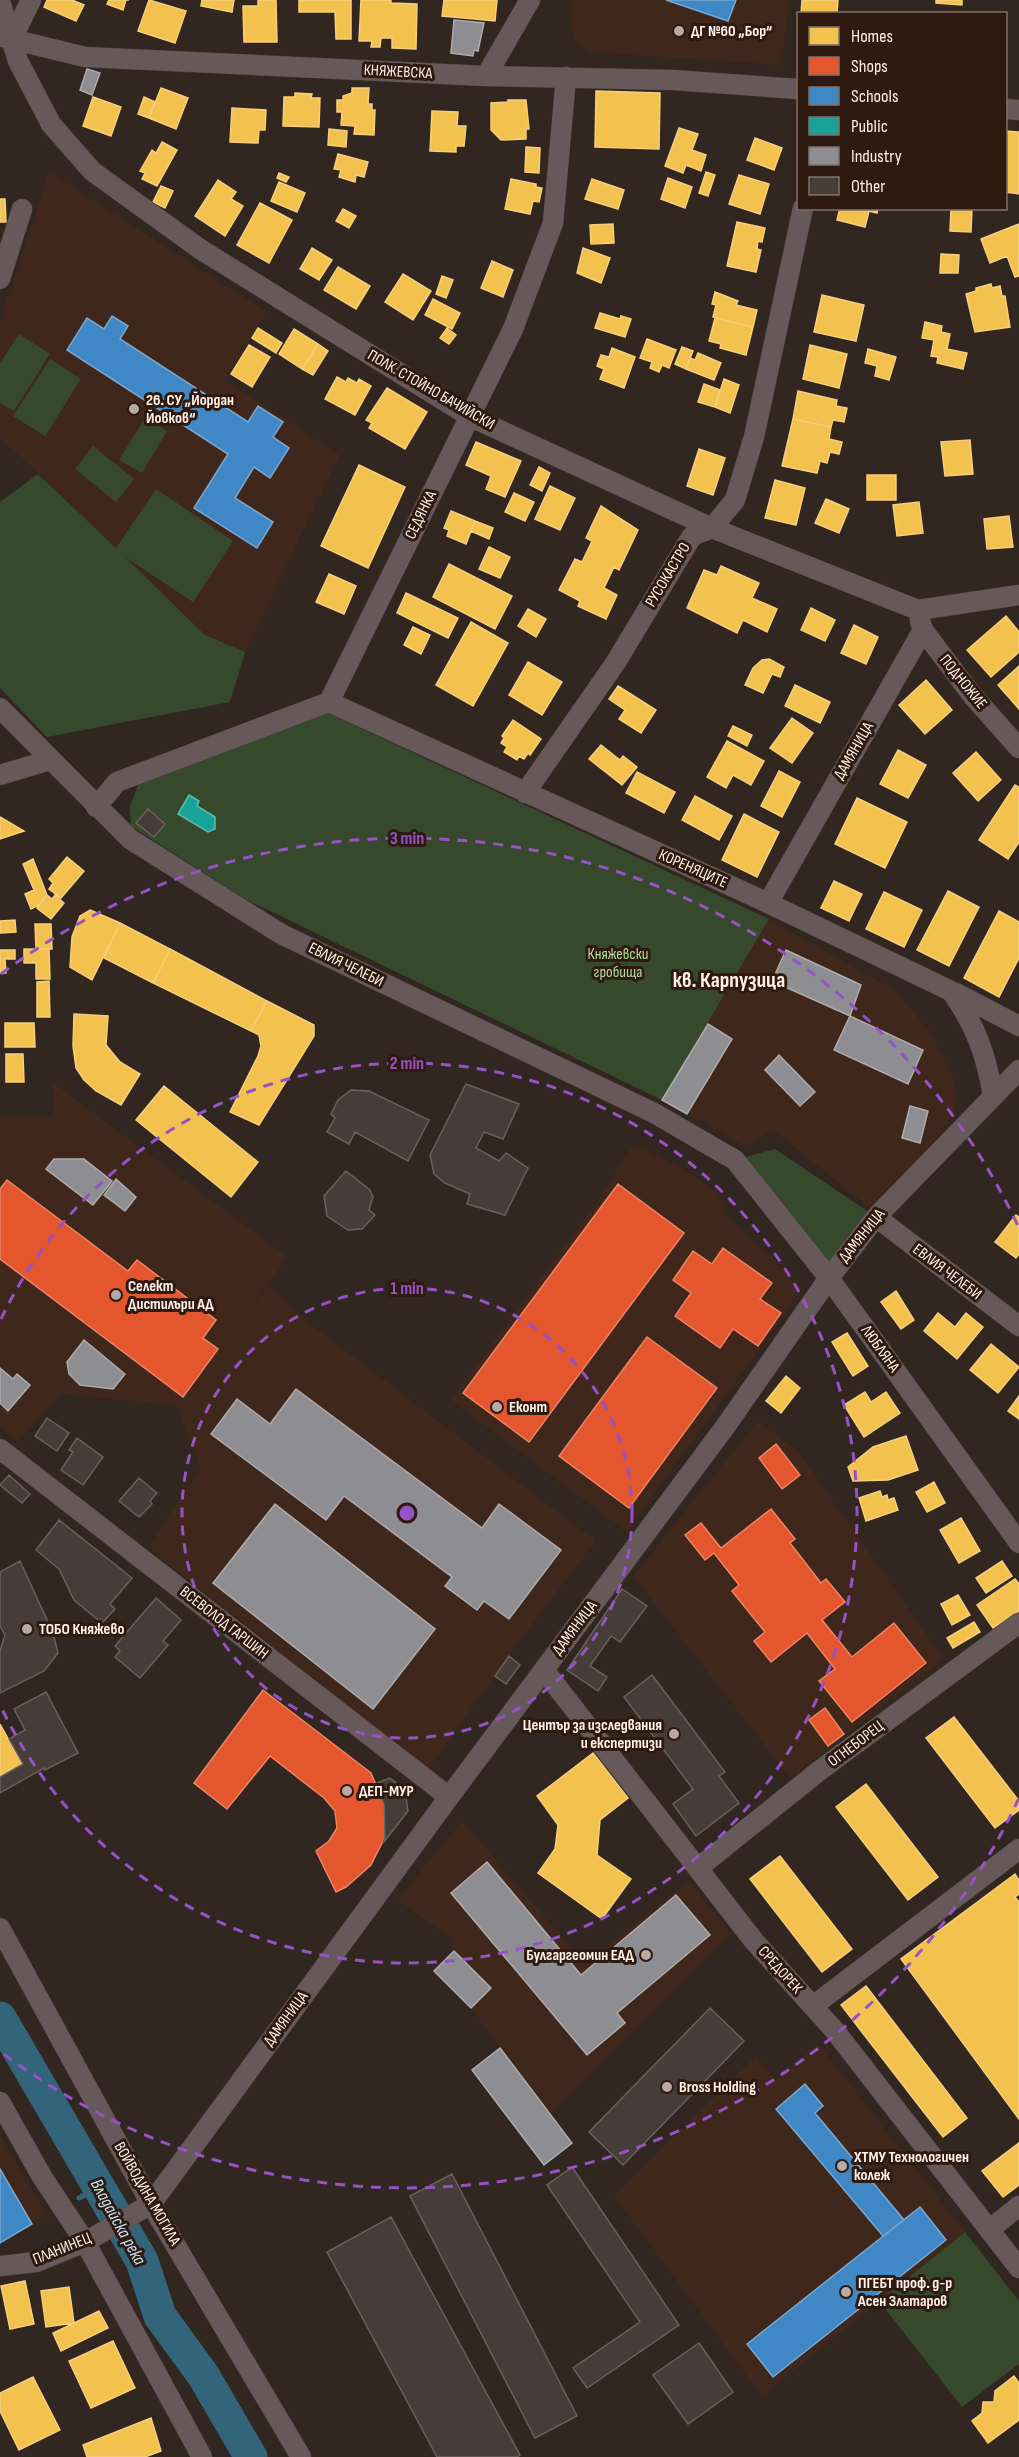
<svg xmlns="http://www.w3.org/2000/svg" width="1019" height="2457" viewBox="0 0 1019 2457" font-family="'Sofia Sans Condensed',sans-serif">
  <rect width="100%" height="100%" fill="#312620"/>
  <path fill="#40271b" d="M570 0H790L781 65 590 52 576 43 569 19Z
    M49 172 267 312 225 380 340 455 245 652 205 635 0 437V320Z
    M769 919 894 990 928 1029 952 1073 958 1095 950 1119 906 1177 883 1193 869 1207 773 1130 745 1146 662 1100Z
    M53 1083 288 1257 235 1328 269 1285 305 1320 596 1541 517 1644 429 1769 148 1548 200 1468 176 1405 60 1394 18 1442 0 1428V1115L53 1117Z
    M633 1144 682 1168 718 1193 730 1219 787 1274 796 1286 797 1297 627 1532 451 1400 600 1198Z
    M758 1421 798 1451 944 1659 790 1778 633 1576Z
    M462 1821 586 1964 689 1881 731 1934 550 2114 471 2008 490 1989 454 1951 447 1935 397 1900Z
    M818 2043 965 2232 762 2396 614 2196 756 2056 776 2080Z
    M0 2135 47 2215 0 2243Z"/>
  <path fill="#37492c" d="M19 334 50 354 14 411 0 403V363Z
    M50 359 81 379 45 436 13 416Z
    M145 418 167 431 142 473 119 460Z
    M93 446 134 479 116 502 75 469Z
    M38 474 116 548 156 489 233 541 193 602 125 557 205 635 245 652 230 702 47 737 0 688V502Z
    M328 713 769 919 662 1100 247 900 131 826 130 806 138 785Z
    M775 1149 876 1217 829 1278 735 1160Z
    M965 2232 1019 2301V2364L962 2407 879 2301Z"/>
  <path fill="#f2c14e" stroke="#f6cf7c" stroke-width="1.5" d="M47 0H72L84 5 76 21 44 7Z
    M109 0H129H126L123 10 107 4Z
    M149 0 186 11 175 43 138 31Z
    M202 0H234L232 12 201 6Z
    M258 0H276L277 42H244L243 6H258Z
    M299 0H351V39H336L335 12H299Z
    M361 0H391V3L417 4 416 49 392 48V38H381L380 47H371L372 41H359Z
    M444 0H497L495 21 442 16Z
    M802 0H838L837 14H801Z
    M936 0H962V5L936 3Z
    M161 88 188 98 176 129 149 118Z
    M352 88H369L368 104H372V110H375L374 135 354 134 355 126 341 125 342 112H337V100H343V96L352 93Z
    M596 91 660 93 659 149 595 147Z
    M295 93 312 94 311 98H320L319 127 283 126 284 97H295Z
    M93 97 121 107 111 136 83 126Z
    M144 97 155 102 149 118 138 114Z
    M508 100H526L529 129H526V139L501 140 491 130V103L508 102Z
    M232 108 266 110 265 130H259L258 143 230 142Z
    M432 111 458 112 457 126H466L464 146H456V152L430 151Z
    M679 128 698 134 692 150 706 155 701 171 686 165 683 173 665 166Z
    M329 129 347 131 346 147 328 145Z
    M1006 131 1019 132V194L1006 192Z
    M755 138 782 148 774 170 747 160Z
    M162 142 177 150 157 186 142 179 145 173 140 171 152 150 156 153Z
    M526 147 540 148 539 173 525 172Z
    M338 154 368 162 364 177 356 175 355 182 339 177 341 170 334 169Z
    M706 172 715 175 708 196 699 193Z
    M279 173 289 177 286 182 277 178Z
    M739 175 769 184 760 214 729 204Z
    M668 178 692 187 685 208 661 199Z
    M511 179 536 184V187L542 188 539 202 533 201 530 214 505 209Z
    M592 179 624 190 618 209 585 199Z
    M218 180 236 192 231 199 243 206 225 236 195 216Z
    M279 182 305 193 297 212 271 201Z
    M161 186 173 191 165 208 153 202Z
    M0 199H5L6 222H0Z
    M260 203 292 220 269 263 237 245Z
    M840 208H878L877 213 869 211 865 227 837 220Z
    M951 208H972L971 232 950 231Z
    M343 209 356 216 349 228 336 221Z
    M737 222 765 228 762 242 758 241 757 249 761 250 756 272 727 266Z
    M613 224 614 243 591 244 590 225Z
    M1019 224V276L1015 277 1007 256 990 263 981 239Z
    M312 248 332 260 319 280 300 269Z
    M583 248 610 258 601 283 577 273Z
    M941 254 959 255 958 273H940Z
    M492 261 513 270 503 297 481 288Z
    M338 267 370 286 356 309 324 290Z
    M403 274 431 291 413 320 385 302Z
    M442 276 453 280 446 298 436 294Z
    M991 284 992 288 1000 286 1002 296H1005L1010 327 975 332 966 294 976 291V288Z
    M715 292 738 301 736 305 757 310 753 327 713 317 716 305 712 304Z
    M822 295 864 305 856 341 814 332Z
    M433 299 460 313 452 329 425 315Z
    M600 313 620 319 621 316 631 319 625 337 595 328Z
    M715 318 753 327 746 355 720 348 721 344 709 341Z
    M925 322 942 326 941 332 950 334 947 349 967 353 963 369 937 363 938 357 931 356 934 340 922 338Z
    M258 328 282 343 276 353 252 338Z
    M447 328 456 335 449 344 440 338Z
    M294 329 318 344 302 369 279 354Z
    M647 339 676 350 669 368 662 365 659 372 650 368 652 362 640 358Z
    M318 344 328 351 313 375 302 369Z
    M249 345 270 357 252 387 231 374Z
    M810 345 847 354 839 388 803 379Z
    M682 347 693 351 686 369 675 364Z
    M612 348 635 357 624 388 600 379 604 369 597 366 601 355 609 357Z
    M868 349 896 357 889 380 875 376 877 366 865 363Z
    M698 353 721 363 714 380 686 369 690 358 695 360Z
    M337 377 346 382 348 378 357 383 359 379 371 386 355 415 325 399Z
    M724 379 739 385 730 413 715 407Z
    M704 384 720 390 715 407 698 402Z
    M387 388 427 412 405 449 369 428 372 423 366 420Z
    M798 391 837 400 836 406 847 408 844 422 833 420 831 427 793 419Z
    M793 419 831 427 829 439 842 442 839 454 830 452 827 463 820 461 817 473 782 466Z
    M970 440 973 474 945 476 941 442Z
    M476 442 521 461 505 497 486 489 491 476 466 465Z
    M699 449 725 458 713 495 687 486Z
    M359 465 405 487 368 568 321 546Z
    M539 467 550 473 542 491 530 485Z
    M867 475H896V500H867Z
    M775 480 805 488 796 525 765 518Z
    M550 486 575 498 560 530 535 519Z
    M514 493 534 502 525 521 505 512Z
    M826 499 849 509 839 533 815 523Z
    M919 502 923 533 897 536 893 505Z
    M601 506 638 530 619 570 614 567 604 588 617 595 606 619 578 606 580 601 559 590 575 559 582 562 592 541 586 538Z
    M451 511 475 521 466 544 447 536 449 530 444 528Z
    M1009 516 1013 547 987 549 984 519Z
    M475 521 493 528 489 539 471 531Z
    M489 547 510 557 500 578 479 569Z
    M449 564 512 596 495 629 433 597Z
    M721 566 759 583 752 598 777 609 767 632 743 620 737 633 687 608 704 570 717 575Z
    M329 574 356 586 344 614 316 602Z
    M406 593 458 618 448 638 397 613Z
    M811 608 835 620 825 641 801 630Z
    M528 609 546 619 536 637 518 626Z
    M1006 616 1019 632V652L991 677 967 650Z
    M471 622 508 643 473 706 436 685Z
    M854 625 878 637 866 664 841 653Z
    M413 627 430 635 421 654 404 645Z
    M769 659 784 667 780 677 772 674 763 693 745 685 753 668 762 660Z
    M528 662 562 682 542 715 509 695Z
    M1019 666V709L998 685Z
    M926 680 952 710 925 734 899 705Z
    M795 685 830 702 820 723 785 706Z
    M618 686 656 710 641 733 619 719 625 710 609 699Z
    M792 718 813 733 792 763 770 748Z
    M513 720 541 739 530 755 528 753 524 759 519 756 517 760 504 752 507 747 501 743 504 738 502 736Z
    M733 726 752 735 747 746 728 736Z
    M727 741 764 761 751 785 733 775 726 788 707 777Z
    M601 745 620 760 623 756 637 767 622 785 589 759Z
    M898 750 926 765 908 798 880 784Z
    M976 752 1001 780 978 801 953 773Z
    M779 771 800 782 782 817 761 806Z
    M637 772 675 792 664 813 626 793Z
    M1015 785 1019 787V842L1008 859 979 840Z
    M695 796 732 816 719 840 682 820Z
    M857 798 907 822 885 868 835 844Z
    M744 814 779 832 757 877 722 860Z
    M0 817 24 831 0 839Z
    M67 857 84 871 61 898 49 889 53 883 49 879Z
    M33 859 47 895 39 905 31 909 25 894 34 890 23 864Z
    M834 881 862 894 849 921 821 908Z
    M948 891 979 907 949 966 917 950Z
    M884 892 922 910 904 947 866 929Z
    M47 895 52 899 55 895 64 903 51 919 37 908Z
    M90 910 120 923 92 980 70 967 72 937 80 916Z
    M999 911 1019 922V958L999 997 964 978Z
    M15 920 16 932 0 933V921Z
    M120 923 170 949 153 983 104 958Z
    M35 924H51L52 949H36Z
    M24 949H49L50 979H36V963H24Z
    M170 949 267 1001 251 1031 153 983Z
    M0 950H15V959H5L6 973H0Z
    M49 981 50 1017H37V982Z
    M267 1001 314 1025V1036L259 1125 230 1112 258 1056 261 1046 259 1035 251 1031Z
    M74 1014 108 1016 106 1045 120 1062 140 1074 121 1105 96 1091 84 1080 76 1068 73 1046Z
    M5 1023H34L35 1047H5Z
    M6 1054H23L24 1082H6Z
    M164 1086 258 1162 231 1197 136 1120Z
    M1016 1215 1019 1217V1254L1016 1258 995 1242Z
    M896 1291 914 1320 901 1329 881 1302Z
    M938 1313 955 1327 966 1313 983 1327 957 1359 924 1331Z
    M847 1333 868 1366 853 1376 832 1342Z
    M991 1344 1019 1367 998 1393 970 1370Z
    M786 1376 800 1388 781 1413 766 1401Z
    M865 1392 871 1402 886 1392 900 1413 864 1437 844 1405Z
    M1019 1396V1419L1008 1411Z
    M906 1436 918 1470 888 1480 853 1481 848 1467 873 1447Z
    M934 1482 945 1503 927 1512 916 1492Z
    M880 1491 882 1497 887 1495 888 1500 894 1498 898 1510 866 1521 859 1498Z
    M961 1518 980 1551 959 1563 940 1530Z
    M1002 1561 1012 1576 986 1593 976 1578Z
    M1015 1579 1019 1584V1611L993 1628 977 1605Z
    M958 1595 970 1615 952 1625 941 1604Z
    M974 1622 980 1632 953 1648 947 1638Z
    M954 1717 1019 1801V1810L995 1828 926 1738Z
    M0 1724 22 1764 0 1776Z
    M593 1753 628 1798 600 1820 597 1855 631 1879 602 1919 538 1873 555 1849 558 1825 537 1796Z
    M866 1784 938 1877 908 1900 836 1807Z
    M780 1856 852 1949 822 1972 750 1879Z
    M1015 1874 1019 1880V1894L1015 1897 1019 1902V2119L901 1959Z
    M866 1986 967 2118 943 2137 841 2005Z
    M1019 2143V2185L1003 2197 982 2171Z
    M25 2281 34 2324 10 2329 1 2286Z
    M69 2287 74 2323 46 2327 41 2291Z
    M99 2311 108 2328 61 2351 53 2333Z
    M113 2341 135 2388 91 2408 69 2361Z
    M1014 2376 1019 2383V2420L988 2443 972 2421 982 2413 983 2402H994L995 2391Z
    M33 2377 60 2430 19 2450 0 2411V2393Z
    M151 2418 161 2451 145 2457H87L83 2445Z"/>
  <path fill="#e4572e" stroke="#ec8566" stroke-width="1.5" d="M7 1180 128 1271 137 1260 216 1320 203 1338 218 1349 183 1397 0 1259V1189Z
    M618 1184 684 1233 529 1442 463 1393Z
    M723 1248 772 1283 760 1299 781 1313 758 1346 733 1329 720 1348 675 1316 691 1293 673 1280 693 1251 712 1264Z
    M647 1337 717 1388 629 1508 559 1456Z
    M776 1444 800 1475 782 1489 759 1458Z
    M771 1509 795 1539 790 1543 821 1583 826 1579 845 1602 822 1620 852 1657 894 1623 926 1663 852 1722 819 1681 835 1669 807 1633 771 1662 754 1641 765 1632 732 1591 739 1585 714 1553 705 1560 685 1535 701 1523 721 1548Z
    M263 1690 371 1773 384 1804 385 1837 371 1865 346 1887 336 1892 316 1851 329 1841 337 1828 335 1811 324 1798 270 1756 227 1809 194 1783Z
    M825 1708 844 1734 828 1746 809 1720Z"/>
  <path fill="#3f88c5" stroke="#79a7d0" stroke-width="1.5" d="M666 0H736L728 21Z
    M112 316 128 326 120 339 248 422 258 406 283 422 273 437 289 448 270 478 254 467 235 498 273 522 257 548 194 508 228 454 67 350 87 318 104 329Z
    M805 2084 823 2106 815 2113 904 2220 883 2236 776 2109Z
    M0 2169 32 2224 0 2243Z
    M920 2207 946 2240 773 2377 747 2344Z"/>
  <path fill="#17a398" stroke="#5dbab0" stroke-width="1.5" d="M189 795 199 801 197 806 215 817V829L208 832 178 814Z"/>
  <path fill="#8d8d92" stroke="#afabac" stroke-width="1.5" d="M454 20 484 23 478 51 474 50 473 56 451 53Z
    M87 69 100 73 92 95 80 90Z
    M786 950 861 985 850 1016 772 981Z
    M850 1016 923 1050 908 1084 834 1050Z
    M708 1024 732 1039 687 1114 662 1100Z
    M779 1055 815 1092 800 1106 765 1070Z
    M910 1106 928 1111 920 1143 902 1138Z
    M54 1159H84L112 1181 93 1205 46 1169Z
    M116 1179 136 1197 125 1211 104 1195Z
    M84 1340 125 1374 113 1389 80 1385 69 1374 67 1362Z
    M0 1368 13 1379 17 1374 30 1385 8 1411 0 1403Z
    M296 1389 482 1528 499 1504 561 1550 509 1619 484 1601 477 1610 445 1586 452 1577 344 1496 326 1520 211 1434 237 1399 270 1424Z
    M275 1504 435 1629 373 1709 213 1583Z
    M487 1862 581 1975 676 1895 710 1935 617 2013 625 2023 587 2055 451 1893Z
    M454 1951 491 1988 471 2008 434 1971Z
    M500 2048 572 2143 544 2165 472 2070Z"/>
  <g fill="none" stroke-linecap="round" stroke-linejoin="round">
    <path stroke="#32657c" stroke-width="5" d="M79 2198 99 2187"/>
    <path stroke="#32657c" stroke-width="33" d="M0 2018 142 2261 160 2316 203 2375 251 2457"/>
  </g>
  <path fill="#463d38" stroke="#6b615c" stroke-width="1.5" d="M148 809 165 824 154 837 136 823Z
    M466 1084 519 1104 503 1139 484 1132 476 1148 499 1161 506 1153 528 1168 505 1215 467 1204 470 1194 445 1183 434 1174 430 1155Z
    M351 1090 369 1091 429 1120 408 1161 355 1132 349 1144 327 1132 335 1118 331 1114 338 1100Z
    M346 1171 370 1190 373 1197 369 1210 375 1215 362 1229 348 1230 327 1216 324 1196Z
    M47 1418 69 1433 57 1451 35 1436Z
    M77 1438 103 1457 83 1485 61 1470 73 1452 69 1450Z
    M9 1475 30 1494 22 1503 0 1485Z
    M139 1478 157 1493 150 1501 152 1504 139 1517 119 1501Z
    M59 1520 132 1578 110 1604 115 1609 102 1623 74 1600 59 1569 36 1550Z
    M20 1561 53 1633 58 1653 44 1671 0 1693V1651L5 1635 0 1626V1572Z
    M622 1589 647 1606 620 1642 611 1636 590 1666 607 1677 598 1691 567 1670Z
    M156 1598 181 1620 163 1641 168 1645 140 1678 115 1657 120 1651 115 1646Z
    M509 1656 520 1665 506 1684 495 1676Z
    M652 1675 725 1772 719 1776 739 1803 696 1836 673 1804 693 1789 624 1697Z
    M46 1692 78 1753 45 1770 44 1768 0 1793V1777L23 1764 9 1739 25 1730 14 1709Z
    M390 1778 405 1790 408 1811 383 1843 385 1837 384 1804 375 1784Z
    M710 2008 744 2041 623 2165 589 2132Z
    M572 2167 679 2325 587 2388 573 2368 640 2322 547 2185Z
    M452 2174 577 2416 535 2438 410 2196Z
    M391 2217 520 2455 517 2457H437L327 2252Z
    M699 2343 733 2392 688 2424 653 2375Z"/>
  <g fill="none" stroke-linecap="round" stroke-linejoin="round">
    <g stroke="#4c433e" stroke-width="21">
      <path id="minor" d="M0 1 18 61 51 124 92 171 200 249 469 416 712 528 918 610 1019 595
        M3 37 85 57 486 76 673 80 798 89
        M12 39 31 0
        M486 76 530 0
        M1006 109 1019 110
        M0 279 22 209
        M920 621 923 630 972 695 1019 748
        M329 702 768 903 951 991C976 1026 986 1054 993 1096
        M0 708 130 839 281 934 654 1113 735 1160 829 1278 1019 1543
        M0 775 50 760
        M525 793 616 662 692 536 712 528 735 500 754 437 803 208
        M96 807 117 782 329 702 513 329 553 223 566 77
        M768 903 923 630
        M956 993 1019 1026
        M876 1217 1019 1326
        M0 1449 449 1797
        M544 1670 754 1941 835 2031 1019 2268
        M698 1868 819 1771 1019 1623
        M0 1928 151 2204 301 2457
        M813 2006 1019 1849
        M0 2102 41 2175 85 2242 202 2457
        M989 2230 1019 2206
        M0 2266 36 2262 85 2242 151 2204 449 1797 725 1427 829 1278 876 1217 1019 1070"/>
    </g>
    <use href="#minor" stroke="#67595a" stroke-width="20"/>
  </g>
  <g fill="none" stroke="#9553c7" stroke-width="3" stroke-dasharray="10 8">
    <circle cx="407" cy="1513" r="225"/>
    <path d="M1 1319A450 450 0 1 1 1 1707"/>
    <path d="M1019 1798A675 675 0 0 1 1 2052M1 974A675 675 0 0 1 1019 1228"/>
  </g>
  <g fill="#b7a9a3" stroke="#2e1a10" stroke-width="2">
    <circle cx="679" cy="31" r="6"/>
    <circle cx="134" cy="409" r="6"/>
    <circle cx="116" cy="1295" r="6"/>
    <circle cx="497" cy="1407" r="6"/>
    <circle cx="27" cy="1629" r="6"/>
    <circle cx="674" cy="1734" r="6"/>
    <circle cx="347" cy="1791" r="6"/>
    <circle cx="646" cy="1955" r="6"/>
    <circle cx="667" cy="2087" r="6"/>
    <circle cx="842" cy="2166" r="6"/>
    <circle cx="846" cy="2292" r="6"/>
  </g>
  <g text-anchor="middle" dominant-baseline="central" stroke-width="6" stroke-linejoin="round" paint-order="stroke">
    <g font-size="16" font-weight="bold" fill="#fff0e9" stroke="#2e1a10" text-anchor="start">
      <text x="691" y="31">ДГ №60 „Бор“</text>
      <text x="146" y="400">26. СУ „Йордан<tspan x="146" dy="18">Йовков“</tspan></text>
      <text x="128" y="1286">Селект<tspan x="128" dy="18">Дистилъри АД</tspan></text>
      <text x="509" y="1407">Еконт</text>
      <text x="39" y="1629">ТОБО Княжево</text>
      <text x="662" y="1725" text-anchor="end">Център за изследвания<tspan x="662" dy="18">и експертизи</tspan></text>
      <text x="359" y="1791">ДЕП-МУР</text>
      <text x="634" y="1955" text-anchor="end">Булгаргеомин ЕАД</text>
      <text x="679" y="2087">Bross Holding</text>
      <text x="854" y="2157">ХТМУ Технологичен<tspan x="854" dy="18">колеж</tspan></text>
      <text x="858" y="2283">ПГЕБТ проф. д-р<tspan x="858" dy="18">Асен Златаров</tspan></text>
    </g>
    <g font-size="16" fill="#fff0e9" stroke="#2e1a10">
      <text transform="translate(398 72) rotate(3)">КНЯЖЕВСКА</text>
      <text transform="translate(431 390) rotate(30)">ПОЛК. СТОЙНО БАЧИЙСКИ</text>
      <text transform="translate(421 515) rotate(-64)">СЕДЯНКА</text>
      <text transform="translate(668 575) rotate(-59)">РУСОКАСТРО</text>
      <text transform="translate(963 682) rotate(51)">ПОДНОЖИЕ</text>
      <text transform="translate(854 751) rotate(-60)">ДАМЯНИЦА</text>
      <text transform="translate(693 869) rotate(24)">КОРЕНЯЦИТЕ</text>
      <text transform="translate(346 965) rotate(26)">ЕВЛИЯ ЧЕЛЕБИ</text>
      <text transform="translate(862 1236) rotate(-51)">ДАМЯНИЦА</text>
      <text transform="translate(947 1272) rotate(37)">ЕВЛИЯ ЧЕЛЕБИ</text>
      <text transform="translate(880 1349) rotate(54)">ЛЮБЛЯНА</text>
      <text transform="translate(224 1623) rotate(38)">ВСЕВОЛОД ГАРШИН</text>
      <text transform="translate(575 1628) rotate(-53)">ДАМЯНИЦА</text>
      <text transform="translate(856 1744) rotate(-37)">ОГНЕБОРЕЦ</text>
      <text transform="translate(780 1970) rotate(48)">СРЕДОРЕК</text>
      <text transform="translate(286 2019) rotate(-54)">ДАМЯНИЦА</text>
      <text transform="translate(147 2194) rotate(60)">ВОЙВОДИНА МОГИЛА</text>
      <text transform="translate(62 2249) rotate(-22)">ПЛАНИНЕЦ</text>
    </g>
    <g font-size="16" fill="#aedd9b" stroke="#2e1a10">
      <text x="618" y="954">Княжевски<tspan x="618" dy="18">гробища</tspan></text>
    </g>
    <g font-size="18" font-style="italic" fill="#c4e4f5" stroke="#2e1a10">
      <text transform="translate(118 2222) rotate(61)">Владайска река</text>
    </g>
    <g font-size="22" font-weight="bold" fill="#fff0e9" stroke="#2e1a10">
      <text x="729" y="980">кв. Карпузица</text>
    </g>
  </g>
  <circle cx="407" cy="1513" r="9" fill="#9553c7" stroke="#2e1a10" stroke-width="3"/>
  <g font-size="18" text-anchor="middle" font-weight="bold" fill="#9553c7" stroke="#2e1a10" stroke-width="6" stroke-linejoin="round" paint-order="stroke">
    <text x="407" y="844">3 min</text>
    <text x="407" y="1069">2 min</text>
    <text x="407" y="1294">1 min</text>
  </g>
  <rect x="797" y="12" width="210" height="198" fill="#2e1a10" stroke="#827067" stroke-width="1.5"/>
  <rect x="809" y="27" width="30" height="18" fill="#f2c14e" stroke="#827067" stroke-width="1.5"/>
  <text x="851" y="42" font-size="18" fill="#fff0e9">Homes</text>
  <rect x="809" y="57" width="30" height="18" fill="#e4572e" stroke="#827067" stroke-width="1.5"/>
  <text x="851" y="72" font-size="18" fill="#fff0e9">Shops</text>
  <rect x="809" y="87" width="30" height="18" fill="#3f88c5" stroke="#827067" stroke-width="1.5"/>
  <text x="851" y="102" font-size="18" fill="#fff0e9">Schools</text>
  <rect x="809" y="117" width="30" height="18" fill="#17a398" stroke="#827067" stroke-width="1.5"/>
  <text x="851" y="132" font-size="18" fill="#fff0e9">Public</text>
  <rect x="809" y="147" width="30" height="18" fill="#8d8d92" stroke="#827067" stroke-width="1.5"/>
  <text x="851" y="162" font-size="18" fill="#fff0e9">Industry</text>
  <rect x="809" y="177" width="30" height="18" fill="#463d38" stroke="#827067" stroke-width="1.5"/>
  <text x="851" y="192" font-size="18" fill="#fff0e9">Other</text>
</svg>
